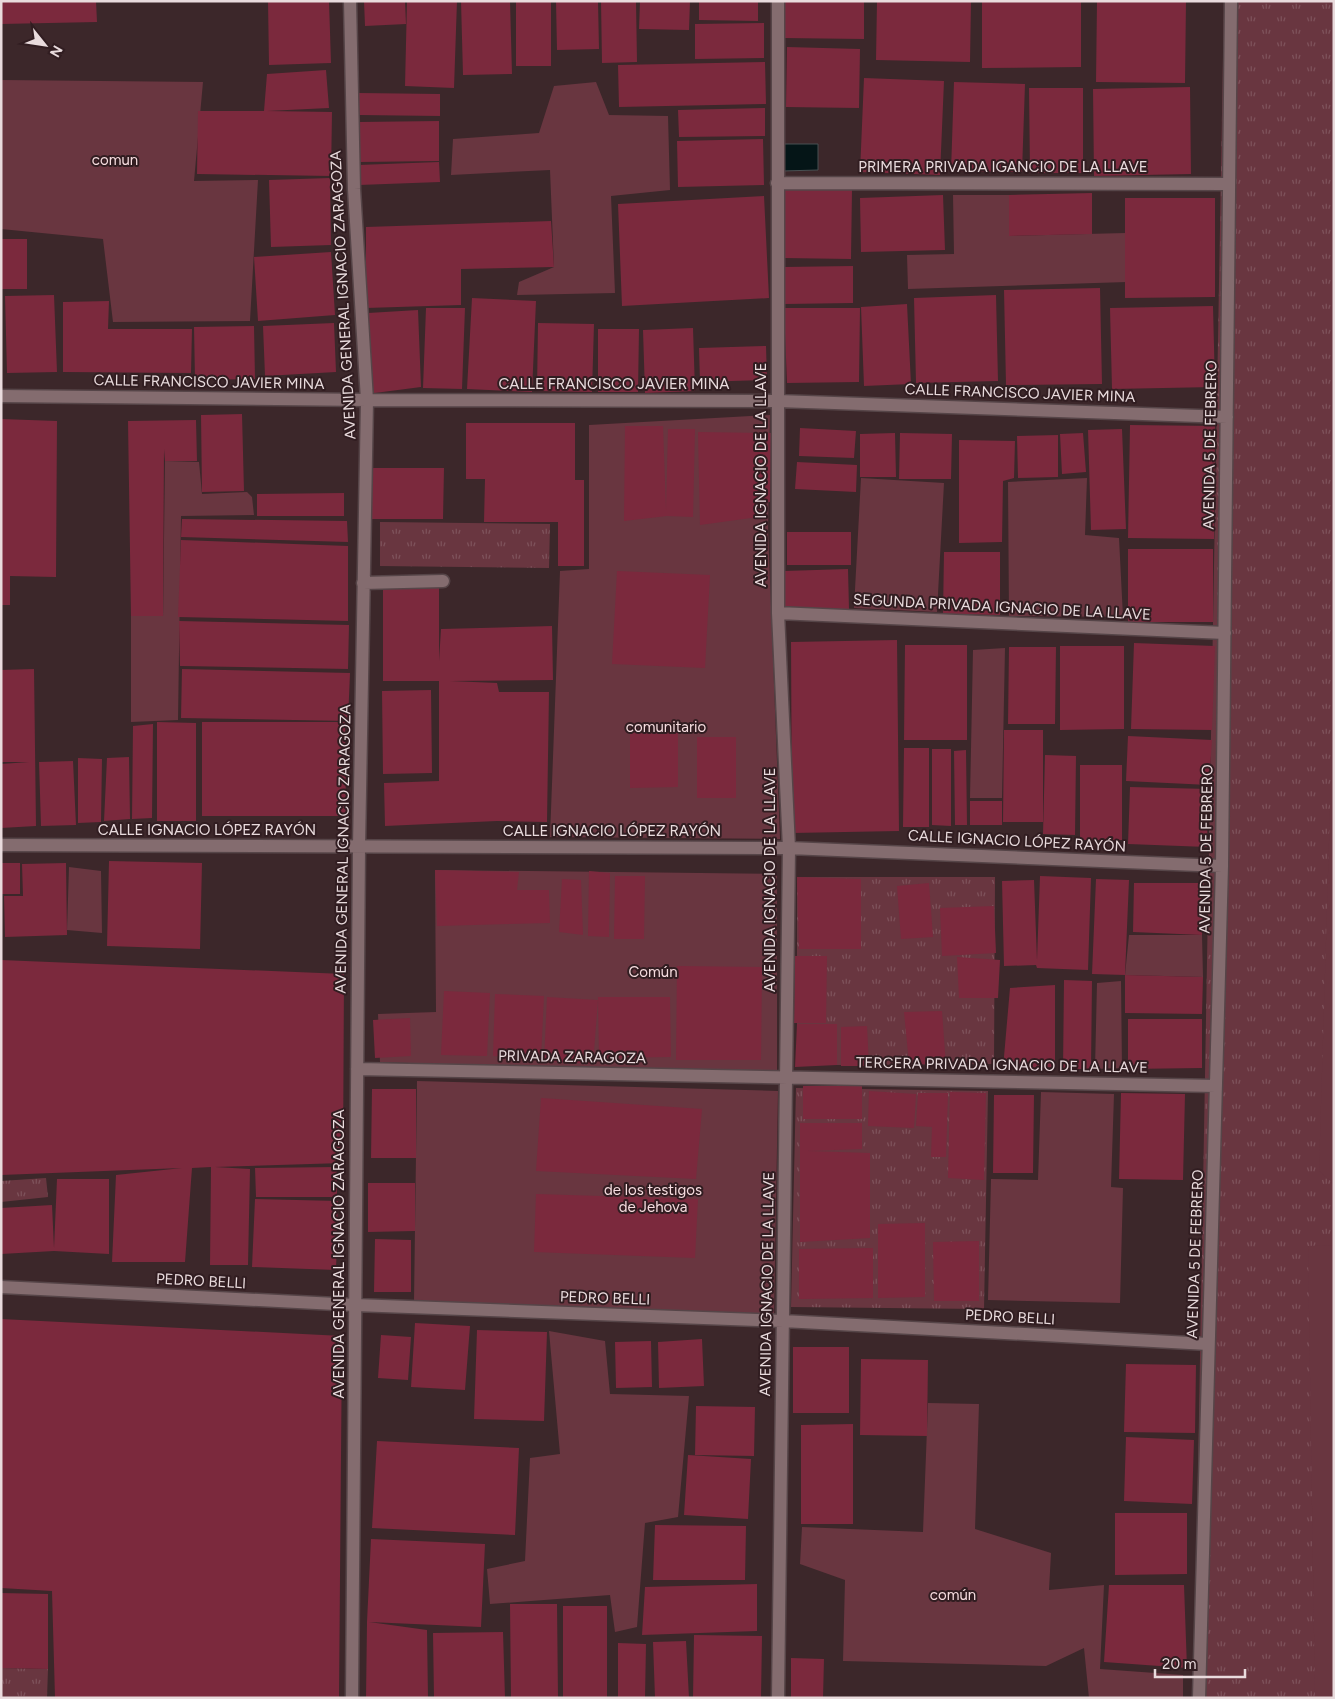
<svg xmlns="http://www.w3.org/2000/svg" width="1335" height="1699" viewBox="0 0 1335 1699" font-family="Figtree,sans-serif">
  <defs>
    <pattern id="grass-tufts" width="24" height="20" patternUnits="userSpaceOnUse" patternTransform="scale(1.25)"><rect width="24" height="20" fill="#693640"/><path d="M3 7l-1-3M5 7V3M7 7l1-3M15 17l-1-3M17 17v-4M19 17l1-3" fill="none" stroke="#7e525b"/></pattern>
  </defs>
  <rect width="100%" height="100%" fill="#3c272a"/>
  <path fill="url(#grass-tufts)" d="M1224 1H1334V1698H1194Z
    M380 522 550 524 549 568 380 566Z
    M797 877H995L994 1064 837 1065V1024H797Z
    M796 1088 988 1091 984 1309 791 1307Z
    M46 1178 48 1197 1 1202V1181Z
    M1 1668 48 1669 47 1698H1Z"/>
  <path fill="#693640" d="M1 80 203 82 194 181 258 180 250 321 113 322 103 239 1 229Z
    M596 82 609 115 668 116 670 190 611 196 615 293 517 295 519 282 554 267 550 170 451 175 453 139 539 133 554 86Z
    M953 195H1009L1010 236 1126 233 1127 282 908 289 907 255 954 254Z
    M770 415 768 529 780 839 550 837 560 571 589 569V425Z
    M165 461 199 462 202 494 247 492 252 497 254 515 181 516 178 720 131 722V616H163Z
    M861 478 944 483 937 612 854 608Z
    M1087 478 1085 535 1119 538 1123 617 1009 616 1008 482Z
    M1005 648 1002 798H970L973 650Z
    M1334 677V1184L1319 1171Z
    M69 867 101 871 102 933 67 930Z
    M435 870 777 874V1075L380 1062 378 1014 436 1012Z
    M1129 935H1202L1203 977 1125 975Z
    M1121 981 1122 1068 1095 1069 1097 983Z
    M417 1081 778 1091 774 1315 414 1301Z
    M1041 1092 1114 1094 1111 1187 1123 1188 1120 1303 988 1300 991 1179 1038 1180Z
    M1334 1245V1698H1315L1308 1246Z
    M549 1331 605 1341 610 1394 689 1396 678 1517 645 1523 637 1627 615 1632 610 1595 490 1604 487 1569 525 1561 530 1458 560 1454Z
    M928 1403 979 1404 975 1529 1051 1553 1049 1590 1104 1585 1100 1669 1183 1675V1698H1089L1084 1648 1046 1666 843 1661 845 1580 800 1564 802 1527 923 1532Z"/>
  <path fill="#051517" stroke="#495052" d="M782 144H818V170L782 171Z"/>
  <path fill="#7b293d" d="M1 1H96L97 22 1 24Z
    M268 1H329L331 63 269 65Z
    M364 1H405L406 24 365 26Z
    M407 1H457L454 88 405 86Z
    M461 1H510L512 74 463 75Z
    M516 1H551V66H516Z
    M556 1H598L599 49 557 50Z
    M601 1H636L637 62 602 63Z
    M640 1H690L689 30 639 29Z
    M699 1H758V21L699 20Z
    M784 1H864V39L783 38Z
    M877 1H971L970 62 876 60Z
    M982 1H1081V67L982 68Z
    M1097 1H1186L1185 83 1096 82Z
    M764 23V58L695 59V24Z
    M787 47 860 49 859 108 786 107Z
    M765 62 766 104 619 107 618 65Z
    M326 70 329 108 267 111 332 112 331 176 197 174 198 111H264L267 74Z
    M864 78 944 81 940 175 860 172Z
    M954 82 1025 84 1022 172 951 171Z
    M1190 87 1191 174 1094 176 1093 89Z
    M1029 88H1083V173H1030Z
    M359 93 440 94V116L359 115Z
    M765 108V136L679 137 678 110Z
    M439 121V161L360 162V122Z
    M763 139 764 185 678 187 677 141Z
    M439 162 440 182 359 185 358 165Z
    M330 178 331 245 271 247 269 180Z
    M785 190H852L851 259 784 258Z
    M1092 193V234L1009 236V195Z
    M943 195 945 250 861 252 860 198Z
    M764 196 769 298 622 306 618 204Z
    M1125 198H1215V297L1125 298Z
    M551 221 554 267 461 269V305L366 308V227Z
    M1 239H27V289H1Z
    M331 252 335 315 258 321 254 257Z
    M853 266V303L785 304 784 267Z
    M1100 288 1102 384 1006 385 1004 290Z
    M54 295 57 372 7 373 5 296Z
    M996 295 998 381 916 383 914 298Z
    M472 298 536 301 532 392 467 389Z
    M109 301 108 329H192L191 373 63 372V302Z
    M907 304 911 384 864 386 861 307Z
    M1213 306 1215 387 1112 389 1110 308Z
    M426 308H465L462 389 423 388Z
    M784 308H860L859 382 787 383Z
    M418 310 421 387 367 394 368 313Z
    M334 323 336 372 265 376 263 326Z
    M538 323 594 324 592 392 537 391Z
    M254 326 255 379 195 380 194 327Z
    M693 328 695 391 645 393 643 330Z
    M598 329H639L638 392H598Z
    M766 346 767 380 700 382 699 348Z
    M242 414 244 491 202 492 201 415Z
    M1 419 57 421 56 577 10 576V605H1Z
    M196 420 197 461H165L164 449 163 616H131L128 421Z
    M466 423H575V480H584V566H558V522H484L485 479H466Z
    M1130 425 1215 426 1214 539 1128 538Z
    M625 426H663L666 510 668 429H695L693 517 667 516 624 521Z
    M800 428 856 431 854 458 799 456Z
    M1122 429 1126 529 1091 530 1088 430Z
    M698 432 771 433 770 502H764L758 517 700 525Z
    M895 433 896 477H860V434Z
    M900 433 952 434 951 479H899Z
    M1083 433 1086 472 1062 474 1060 434Z
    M1058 435V477L1018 478 1017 436Z
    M959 440 1015 441 1014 478 1003 481 1002 542 959 543Z
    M797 462 857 465 856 492 795 489Z
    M372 468H444L443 519H371Z
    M344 493V516H257V494Z
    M182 519 347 521 348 542 181 537Z
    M787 532H851V565H787Z
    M181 540 348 546V621L178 617Z
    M1128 549H1213V622H1128Z
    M944 552H1000V615L943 614Z
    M848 569 849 609 785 610 784 571Z
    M617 571 710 575 705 668 612 664Z
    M439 587V661L441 629 552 626 553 680 450 681 497 683 499 692H549L547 822 497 821 385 826 384 783 439 781V681H383V588Z
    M179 621 349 625 348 669 180 666Z
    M897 640 899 831 792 833 791 642Z
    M1134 643 1215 646 1212 730 1131 729Z
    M905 645H967V740H904Z
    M1060 646H1124V729L1060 730Z
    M1009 647H1056L1055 724H1008Z
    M34 669 36 826 1 828V764L29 762H1V670Z
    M182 669 350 673 348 721 181 718Z
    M431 690 432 773 383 774 382 691Z
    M157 722 196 723V821H157Z
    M202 722H345L346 816H202Z
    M153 724 152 818 132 819 133 726Z
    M630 730H678V787L630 788Z
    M1004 730H1043V822H1003Z
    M1128 736 1212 740 1209 785 1126 781Z
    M697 737H736V798H697Z
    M904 748H929V827H903Z
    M932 749H951V826L932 825Z
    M966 750 967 825H955L954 751Z
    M1045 755 1076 756 1075 835 1043 834Z
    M129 757 130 819 104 821 107 758Z
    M78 758 102 759 101 822 78 823Z
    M73 761 76 825 41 826 39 762Z
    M1080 765H1122V840H1080Z
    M1130 787 1208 789 1207 847 1128 844Z
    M970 801H1002V825H970Z
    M109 861 202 863 200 949 107 946Z
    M1 863H20V894H1Z
    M66 863 67 935 5 937 4 896H23L22 864Z
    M435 870 519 872 517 890H549L550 923 437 926Z
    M589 871 610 873 609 937 588 936Z
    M615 876H645L644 939H614Z
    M1040 876 1091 878 1088 970 1037 968 1036 965 1004 966 1002 881 1034 880 1037 960Z
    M797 877 861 879V949H799Z
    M562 879 581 880 583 935 559 932Z
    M1096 879 1129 880 1125 975 1092 974Z
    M929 883 933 937 901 939 897 886Z
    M1134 883H1204L1202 935 1133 932Z
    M994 906 996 953 942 956 940 908Z
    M795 956H827L826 1023H794Z
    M957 957 1000 960 998 998H959Z
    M1 960 344 974 343 1163 215 1167 250 1169 248 1265H210L211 1167 192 1168 185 1262H112L116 1175 182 1168 1 1175Z
    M677 966 762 967 761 1060H676Z
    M1125 975 1203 977 1202 1014 1125 1013Z
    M1064 980 1092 981 1091 1069H1063Z
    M1055 985V1067L1003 1068 1010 988Z
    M444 991 490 993 487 1056 441 1055Z
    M495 994 544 996 541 1058 493 1056Z
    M547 997 598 1000 593 1064 544 1061Z
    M598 997H670L671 1057 599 1058Z
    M942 1011 946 1066 909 1063 904 1012Z
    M410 1018 411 1056 375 1058 373 1020Z
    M1128 1019H1202V1068L1128 1069Z
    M797 1024H837V1065L795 1067Z
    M867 1026 869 1066H841V1027Z
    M803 1086H862V1119H803Z
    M372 1089H416V1158H371Z
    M869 1091 916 1094 914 1128 868 1126Z
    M950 1092 986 1093 984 1180 948 1178Z
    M918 1093H948L946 1157H931L932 1127 916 1126Z
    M1121 1093 1185 1094 1183 1180 1119 1179Z
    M994 1095H1034L1033 1173H993Z
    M541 1098 702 1109 696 1179 536 1171Z
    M800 1123H862V1149L807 1151 870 1153V1238L800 1242Z
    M337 1167V1197H256L255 1168Z
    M57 1179H109V1254L54 1251 1 1254V1208L52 1205 54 1248Z
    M368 1183H415V1231L368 1232Z
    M536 1194 698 1199 695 1258 534 1252Z
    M255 1199 338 1201 336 1270 252 1267Z
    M925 1223V1297L878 1298V1224Z
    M375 1239 411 1240V1292H374Z
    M979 1241V1301H934L933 1242Z
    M873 1248V1298L799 1299V1249Z
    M1 1319 342 1336 339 1698H55L52 1591 1 1588Z
    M415 1323 470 1326 465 1390 411 1387Z
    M477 1330 547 1332 544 1421 474 1419Z
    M381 1335 411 1337 408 1380 378 1378Z
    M702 1339 704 1386 659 1388 658 1342Z
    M651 1341 652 1387 616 1388 615 1342Z
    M793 1347H849V1413H793Z
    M861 1359 928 1360 927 1436 860 1435Z
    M1126 1364 1196 1365 1195 1433 1124 1432Z
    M696 1406 755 1407 754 1456 695 1455Z
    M853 1424V1524H801V1425Z
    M1126 1437 1194 1440 1192 1504 1124 1501Z
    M377 1441 519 1448 515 1535 372 1528Z
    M688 1455 751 1459 748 1519 684 1515Z
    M1115 1513H1187V1574L1115 1575Z
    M655 1525 746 1526 745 1580H653Z
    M371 1539 485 1544 481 1627 369 1622 427 1630 428 1698H366L367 1622Z
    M757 1584V1631L642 1635 645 1587Z
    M1109 1585H1184L1187 1668 1104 1662Z
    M1 1593 48 1594V1669L1 1668Z
    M510 1604H557L558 1698H511Z
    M563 1606H607V1698H563Z
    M503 1632 505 1698H434L433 1633Z
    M694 1635 762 1636 761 1698H693Z
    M686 1641 689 1698H655L653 1642Z
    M618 1643 646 1644 645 1698H618Z
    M791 1658 824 1659 823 1698H791Z"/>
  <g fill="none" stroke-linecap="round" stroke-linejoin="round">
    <g stroke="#564548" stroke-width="15">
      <path id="minor" d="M350 1 354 189 367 400 359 847 352 1698
        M777 183 1229 184
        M1 396 367 400 778 401 1227 417
        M363 583 443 581
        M778 613 1225 633
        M1 845 789 848 1222 866
        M357 1069 1216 1086
        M1 1287 355 1305 783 1321 1208 1344
        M778 1698 789 848 778 613V1
        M1199 1698 1222 866 1231 1"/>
    </g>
    <use href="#minor" stroke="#846c6f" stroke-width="12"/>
  </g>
  <g text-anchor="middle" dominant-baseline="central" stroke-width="4" stroke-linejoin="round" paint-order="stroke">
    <g font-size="15" fill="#f6dcdf" stroke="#311d21">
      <text x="115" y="160">comun</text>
      <text x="666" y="727">comunitario</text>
      <text x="653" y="972">Común</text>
      <text x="653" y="1190">de los testigos<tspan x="653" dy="17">de Jehova</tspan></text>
      <text x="953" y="1595">común</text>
    </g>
    <g font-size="15" fill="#e9dbdd" stroke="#311d21">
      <text x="1003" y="167">PRIMERA PRIVADA IGANCIO DE LA LLAVE</text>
      <text transform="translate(343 295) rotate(-93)">AVENIDA GENERAL IGNACIO ZARAGOZA</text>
      <text transform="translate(209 382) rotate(1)">CALLE FRANCISCO JAVIER MINA</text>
      <text x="614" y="384">CALLE FRANCISCO JAVIER MINA</text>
      <text transform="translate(1020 393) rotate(2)">CALLE FRANCISCO JAVIER MINA</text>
      <text transform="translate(1210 445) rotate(-89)">AVENIDA 5 DE FEBRERO</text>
      <text transform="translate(761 475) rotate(-90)">AVENIDA IGNACIO DE LA LLAVE</text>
      <text transform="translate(1002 607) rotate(3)">SEGUNDA PRIVADA IGNACIO DE LA LLAVE</text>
      <text x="207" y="830">CALLE IGNACIO LÓPEZ RAYÓN</text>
      <text x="612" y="831">CALLE IGNACIO LÓPEZ RAYÓN</text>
      <text transform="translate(1017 841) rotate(3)">CALLE IGNACIO LÓPEZ RAYÓN</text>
      <text transform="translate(343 849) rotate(-89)">AVENIDA GENERAL IGNACIO ZARAGOZA</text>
      <text transform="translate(1206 849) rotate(-89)">AVENIDA 5 DE FEBRERO</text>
      <text transform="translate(770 880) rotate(-90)">AVENIDA IGNACIO DE LA LLAVE</text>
      <text transform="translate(572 1057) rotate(1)">PRIVADA ZARAGOZA</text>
      <text transform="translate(1002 1065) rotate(1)">TERCERA PRIVADA IGNACIO DE LA LLAVE</text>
      <text transform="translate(339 1254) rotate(-90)">AVENIDA GENERAL IGNACIO ZARAGOZA</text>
      <text transform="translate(1195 1254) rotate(-88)">AVENIDA 5 DE FEBRERO</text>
      <text transform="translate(201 1281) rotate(3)">PEDRO BELLI</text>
      <text transform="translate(767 1284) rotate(-89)">AVENIDA IGNACIO DE LA LLAVE</text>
      <text transform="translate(605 1298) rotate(2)">PEDRO BELLI</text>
      <text transform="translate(1010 1317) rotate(3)">PEDRO BELLI</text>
    </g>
  </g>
  <rect width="1335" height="1699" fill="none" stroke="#e9dbdd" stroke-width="5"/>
  <g transform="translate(45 45) rotate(120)" stroke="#311d21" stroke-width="4" paint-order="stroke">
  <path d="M0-4L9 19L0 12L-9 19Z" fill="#e9dbdd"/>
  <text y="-8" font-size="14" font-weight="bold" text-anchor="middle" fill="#e9dbdd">N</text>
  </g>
  <path d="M1155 1669v8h90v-8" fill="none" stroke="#e9dbdd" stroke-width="2.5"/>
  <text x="1162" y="1669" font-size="15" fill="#e9dbdd" stroke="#311d21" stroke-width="4" paint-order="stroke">20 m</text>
</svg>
